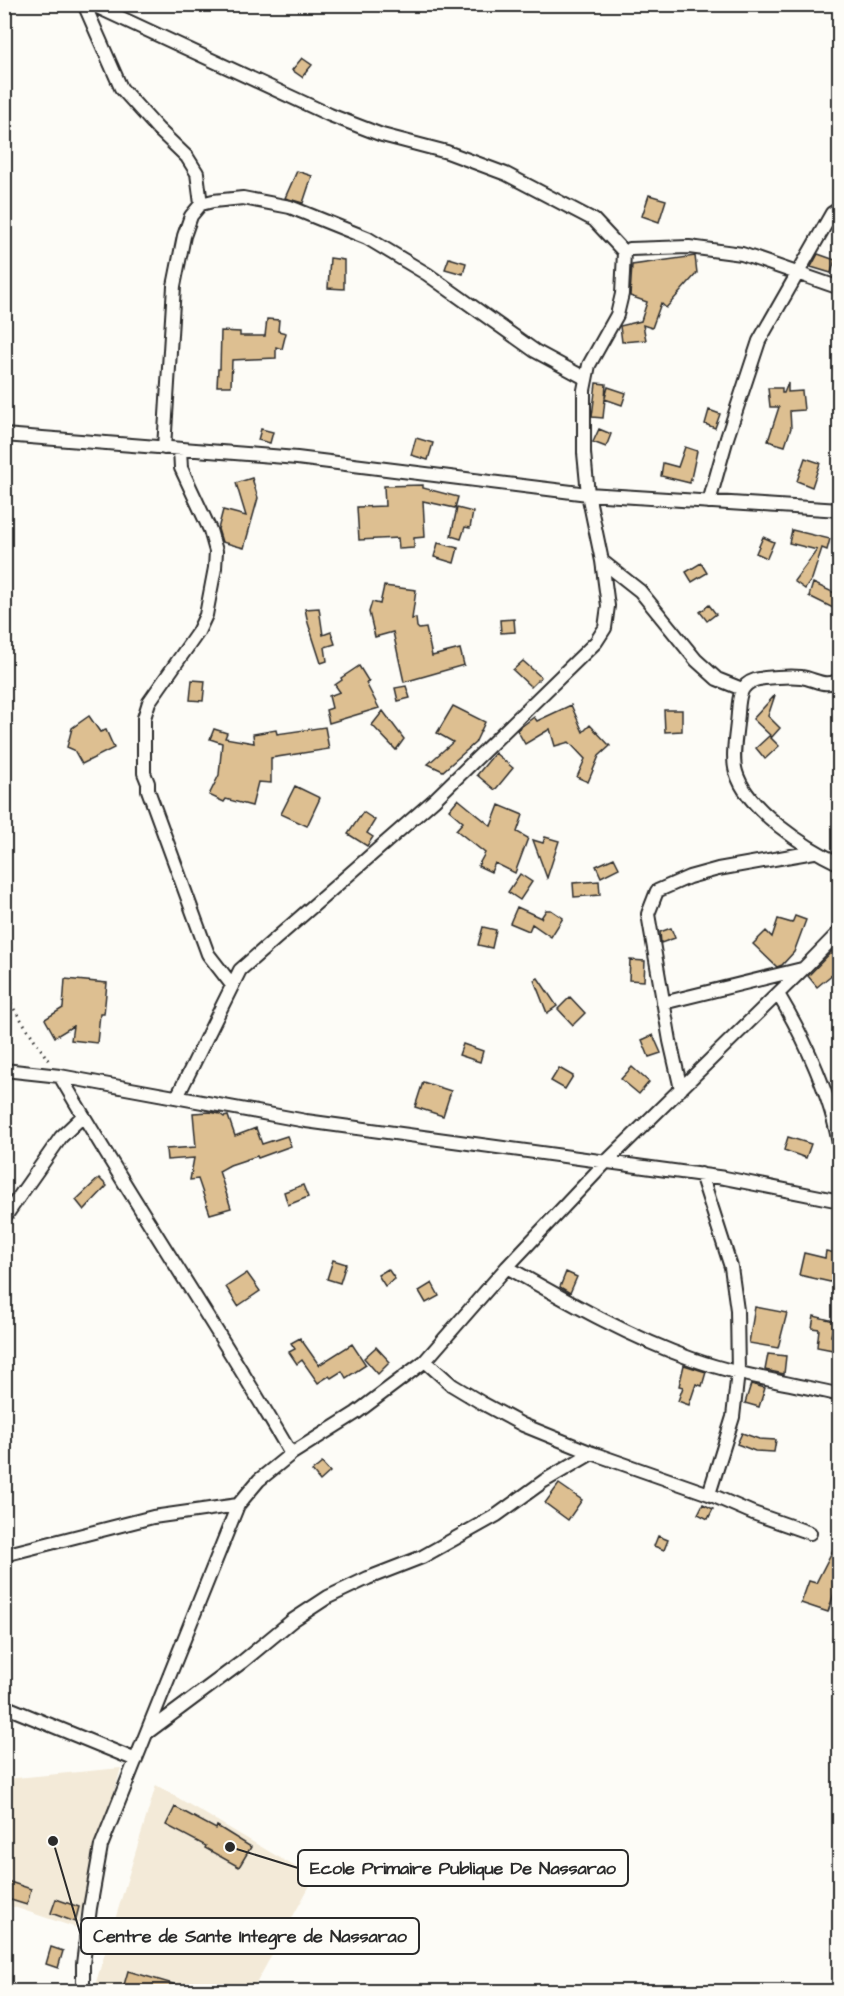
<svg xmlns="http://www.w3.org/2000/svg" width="844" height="1996" viewBox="0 0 844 1996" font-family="'Architects Daughter',sans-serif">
  <rect width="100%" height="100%" fill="#fdfcf7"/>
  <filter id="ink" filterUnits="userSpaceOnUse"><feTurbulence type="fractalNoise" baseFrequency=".0167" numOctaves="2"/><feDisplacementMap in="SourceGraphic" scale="12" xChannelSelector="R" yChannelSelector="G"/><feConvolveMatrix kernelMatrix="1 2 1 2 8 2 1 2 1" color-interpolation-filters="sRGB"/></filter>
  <g filter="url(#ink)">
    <path fill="#f3ead8" d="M121 1768 77 1928 5 1904V1779Z
      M156 1785 314 1878 252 1991 93 1992Z"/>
    <path fill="#ddbf91" stroke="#2b2b2b" stroke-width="1.5" d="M302 58 312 65 302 77 292 70Z
      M297 171 312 176 303 203 285 198Z
      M649 195 666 200 659 222 642 216Z
      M818 254 835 260 831 273 811 267Z
      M695 256 697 273 666 308 661 303 652 328 643 325 646 340 622 342 620 326 641 321 647 302 630 296 632 265Z
      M330 258 344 260V289L328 288Z
      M449 258 466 263 463 274 445 269Z
      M267 319 279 320 278 331 286 333 282 349 276 347V358L232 360 231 386H217L218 369H220L221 331 240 332V336H265Z
      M596 383 606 384 605 398 608 387 626 393 622 405 605 399 603 418 592 417Z
      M788 383V392L802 391 804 410 790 411 791 428 785 446 768 441 779 407H770L768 388H782V393H784Z
      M709 410 720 414 715 428 705 424Z
      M261 429 273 432 270 443 258 440Z
      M599 429 611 434 606 447 593 442Z
      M416 438 433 443 428 460 411 455Z
      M685 447 697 451 690 483 661 476 663 463 678 467Z
      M805 458 820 463 812 487 797 481Z
      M252 478 258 498 244 548 222 542 218 529 223 510 246 516 236 483Z
      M423 485V488L458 497 455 508 423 501 425 537 414 538V548L399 549 398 538 359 540 357 507 385 506 384 486Z
      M457 508 473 512 470 528 465 527 461 539 451 536Z
      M792 530 830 539 827 550 822 548 812 579 805 589 794 581 817 550 789 543Z
      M763 537 774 542 767 558 756 553Z
      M438 543 458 548 454 563 434 557Z
      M701 563 707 573 692 582 686 572Z
      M813 583 839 595 833 608 809 596Z
      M384 586 416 590 412 619 416 618 417 627 419 629 426 628 432 656 460 649 464 665 404 682 393 632 375 637 369 612 372 602 380 604Z
      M709 605 716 614 707 621 700 612Z
      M319 608 323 635 331 632 335 644 325 647 327 661 321 663 308 623 305 609Z
      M514 619 515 632 501 633 500 620Z
      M523 661 541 677 531 687 513 670Z
      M359 666 369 682 366 683 379 708 329 723 326 710 332 708 329 696 340 692 335 685 342 680 341 678Z
      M192 680 205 681 203 701 190 700Z
      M406 686 410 698 398 701 395 688Z
      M775 695 768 716 780 728 772 737 753 719Z
      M571 705 583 732 590 725 610 746 599 756 588 782 577 777 585 759 569 742 555 746 550 729 525 744 517 730 534 717 537 721Z
      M453 706 485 722 475 743 443 771 428 764 453 742 437 733Z
      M664 710H682V731L665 732Z
      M383 711 404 739 396 750 372 725Z
      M89 716 100 732 106 730 114 748 82 764 74 750 67 747 72 728Z
      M325 727 329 749 271 758V783L258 782 252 806 226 799 224 802 209 795 219 775 222 743 210 739 214 729 227 733 225 738 254 743 253 734 276 730 277 734Z
      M769 736 779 746 765 759 756 748Z
      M495 753 513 768 495 790 477 775Z
      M295 786 320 798 307 826 281 814Z
      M458 799 491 826 499 805 523 815 517 832 528 838 515 873 495 863 491 872 478 866 485 853 456 830 463 822 449 810Z
      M363 812 375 820 367 833 373 837 367 846 348 834Z
      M545 837 559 841 547 878 533 840 543 843Z
      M614 858 619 868 601 877 596 866Z
      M520 874 532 882 520 900 508 892Z
      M599 881 600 895 574 897 573 883Z
      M517 907 541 918 546 910H551L563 918 551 937 532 924 529 931 510 923Z
      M795 916 806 920 794 952 782 965 777 967 753 944 766 931 772 937 778 919 792 923Z
      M483 927 496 930 492 948 478 945Z
      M671 928 675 938 661 943 660 932Z
      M840 943V968L817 987 808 976Z
      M630 960 645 961 644 981 629 980Z
      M538 978 557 1006 547 1013 534 980Z
      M65 979 107 983 104 1014H100L97 1043 71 1040 73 1026 55 1037 45 1019 63 1008Z
      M570 997 585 1013 573 1025 558 1009Z
      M653 1035 661 1053 649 1057 642 1040Z
      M463 1044 483 1051 480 1062 459 1055Z
      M632 1067 649 1082 639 1094 621 1079Z
      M559 1068 573 1076 565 1089 551 1081Z
      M423 1082 451 1091 443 1116 415 1107Z
      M210 1112 220 1114 224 1117 228 1116 235 1136 256 1128 262 1144 287 1136 291 1146 258 1158 257 1156 230 1165 219 1171 231 1208 210 1214 198 1179 190 1180 194 1158 167 1160 166 1149 196 1147 193 1113Z
      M788 1137 811 1144 806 1158 784 1150Z
      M99 1178 107 1186 84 1210 76 1200Z
      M303 1185 308 1197 288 1205 284 1192Z
      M826 1251 840 1254 835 1283 799 1275 804 1253 825 1258Z
      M333 1260 346 1264 340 1283 327 1279Z
      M388 1269 395 1279 385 1286 378 1275Z
      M566 1272 577 1277 570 1293 560 1287Z
      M247 1273 260 1291 238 1306 226 1287Z
      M432 1283 439 1296 426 1303 419 1291Z
      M755 1307 787 1313 778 1348 749 1343Z
      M814 1316 834 1321 831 1336H834L833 1350 817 1347 819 1329 812 1328Z
      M300 1338 319 1365 352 1344 366 1365 346 1378 342 1371 331 1378 329 1376 318 1383 302 1360 297 1364 289 1352 295 1349 291 1343Z
      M376 1347 390 1362 378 1374 364 1358Z
      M768 1354 786 1356 784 1374 765 1370Z
      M684 1365 706 1372 702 1386 696 1384 689 1405 678 1401 683 1387 679 1386Z
      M751 1384 765 1388 759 1407 745 1403Z
      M742 1433 759 1439 776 1440 774 1452 755 1451 737 1444Z
      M322 1463 330 1472 320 1481 312 1471Z
      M559 1484 582 1500 568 1520 545 1503Z
      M703 1504 713 1509 708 1519 698 1514Z
      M658 1536 668 1540 664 1550 654 1546Z
      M840 1536V1575L828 1612 801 1603 809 1581 816 1583Z
      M175 1807 216 1829 217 1826 251 1847 239 1867 205 1848 206 1846 166 1825Z
      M4 1880 31 1889 27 1905 4 1898Z
      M56 1899 79 1907 75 1922 51 1913Z
      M51 1947 63 1951 58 1968 46 1964Z
      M128 1971 187 1988V1992H122Z"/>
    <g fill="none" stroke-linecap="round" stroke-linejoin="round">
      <g stroke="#2b2b2b" stroke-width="16">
        <path id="street" d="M84 4 121 88 158 129 187 157 197 173 201 204
          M91 4 330 115 382 135 447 152 506 174 594 220 624 252 622 294 617 315 589 365 584 390V453L588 494 602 561 608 606 605 628 596 642 434 800 240 970 177 1097
          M624 252 630 249 689 247 742 254 840 288
          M4 435 297 458 588 494 840 510
          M164 448 174 286 184 236 191 216 201 204 213 201 243 198 290 207 367 238 427 274 535 351 585 378
          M180 449 181 468 210 530 216 551 215 568 206 615 198 632 149 702 144 718V773L148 783V790L208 954 232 985
          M709 502 727 438 759 341 832 213 840 208
          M602 561 640 591 696 660 717 679 742 689
          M840 679C825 689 816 679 801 677 791 676 764 677 755 680 739 685 739 699 738 713 737 730 731 756 736 772 747 810 806 848 840 864
          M778 994C805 1039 832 1098 840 1150
          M663 1003 802 969
          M4 1070 60 1076 306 1121 725 1178 840 1201
          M60 1076C134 1204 217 1326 291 1454
          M681 1089 670 1041 648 914 657 891 689 877 718 869 814 852
          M701 1174 731 1267 737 1310 738 1372 733 1417 709 1494
          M7 1214 61 1137 83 1116
          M507 1267C567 1301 627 1336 692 1359 740 1376 791 1383 840 1395
          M425 1361 452 1385 482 1403 523 1425 592 1453 709 1494 753 1513 810 1533
          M4 1555 153 1517 238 1505
          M4 1706 136 1760
          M148 1732 242 1662 293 1620 328 1597 368 1578 422 1557 497 1515 544 1481 592 1453
          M83 1992V1964L90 1908 101 1846 238 1505 259 1480 291 1454 356 1413 425 1361 507 1267 607 1161 803 969 840 931"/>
      </g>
      <path stroke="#2b2b2b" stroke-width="3" stroke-dasharray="1.5 4.5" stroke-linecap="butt" d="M4 994 50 1063"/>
      <use href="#street" stroke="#fdfcf7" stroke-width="12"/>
    </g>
  </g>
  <path fill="none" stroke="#2b2b2b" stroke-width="2" d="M230 1847L298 1868M53 1841L81 1936"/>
  <g fill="#2b2b2b" stroke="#fdfcf7" stroke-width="2">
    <circle cx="230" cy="1847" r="6"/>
    <circle cx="53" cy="1841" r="6"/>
  </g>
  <g fill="#fdfcf7" stroke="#2b2b2b" stroke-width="2">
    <rect x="298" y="1850" width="330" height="36" rx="6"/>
    <rect x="81" y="1918" width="338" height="36" rx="6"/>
  </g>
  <g font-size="18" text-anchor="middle" font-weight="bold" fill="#2b2b2b">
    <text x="463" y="1874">Ecole Primaire Publique De Nassarao</text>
    <text x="250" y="1942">Centre de Sante Integre de Nassarao</text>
  </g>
  <rect width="844" height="1996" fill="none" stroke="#fdfcf7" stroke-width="24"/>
  <rect x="12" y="12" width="820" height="1972" fill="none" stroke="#2b2b2b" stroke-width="2" filter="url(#ink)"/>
</svg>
